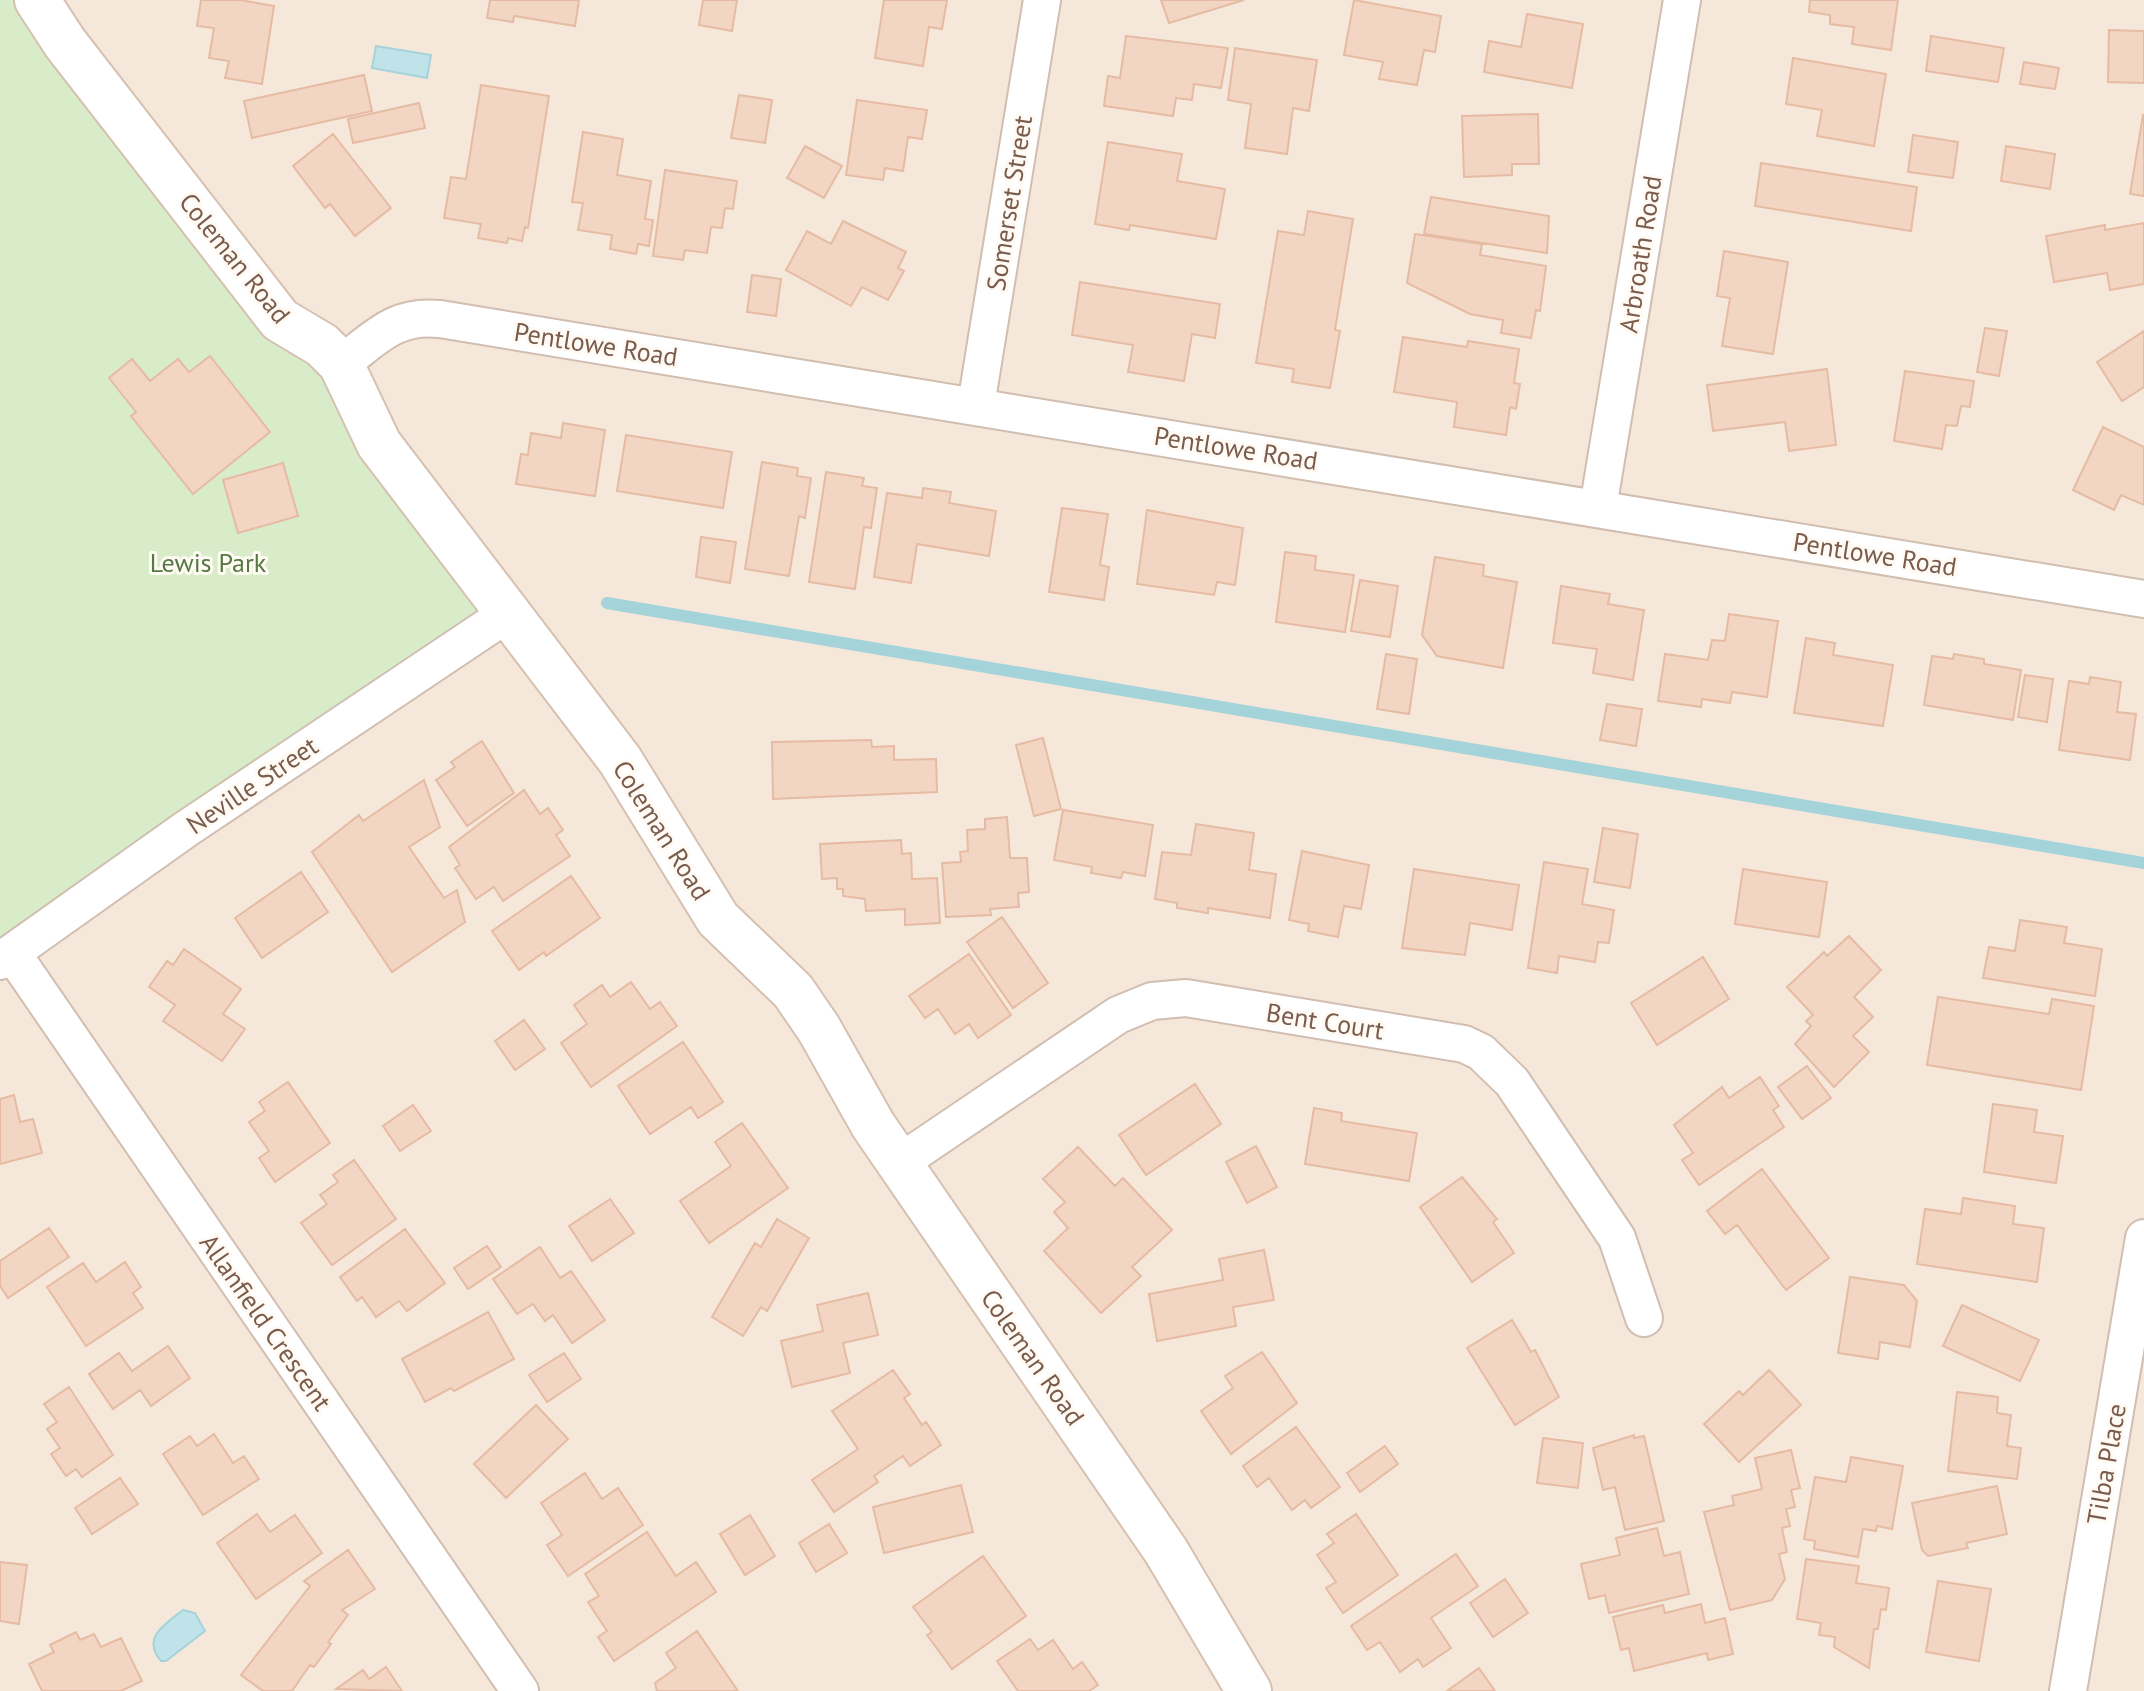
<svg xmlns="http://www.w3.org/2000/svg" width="2144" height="1691" viewBox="0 0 2144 1691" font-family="'PT Sans',sans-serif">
  <rect width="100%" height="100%" fill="#fdf6ec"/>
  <path fill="#f5e8da" d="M37 0H2144V1691H0V961Z"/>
  <path fill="#d8ecc9" d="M0 0H37L507 614 0 961Z"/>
  <path fill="#bfe3e8" stroke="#a5d3da" stroke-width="2" d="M376 46 431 55 427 78 372 68Z
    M183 1610 195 1613 205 1631 166 1661H161C141 1638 165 1624 183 1610Z"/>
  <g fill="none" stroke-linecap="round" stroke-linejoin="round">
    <path stroke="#a5d3da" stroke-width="12" d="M607 603 2144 863"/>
  </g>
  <path fill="#f3d5c3" stroke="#e6bba3" stroke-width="2" d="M201 0H240L274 6 262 84 225 78 229 61 209 58 214 28 197 26Z
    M490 0H579L575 26 514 16 513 22 487 18Z
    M703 0H737L732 31 699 25Z
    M884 0H947L942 29 929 27 923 66 875 58Z
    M1161 0H1244L1169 23Z
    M1354 0 1441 16 1435 52 1424 50 1417 85 1379 79 1383 62 1344 55Z
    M1810 0H1898L1891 50 1852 44 1854 27 1830 24V15L1809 12Z
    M1527 14 1583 24 1572 88 1484 72 1489 41 1521 47Z
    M2109 30 2144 31V83L2108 82Z
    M1126 36 1228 48 1221 88 1194 84 1192 100 1176 98 1173 116 1104 106 1108 76 1120 78Z
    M1931 36 2004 48 1998 82 1926 71Z
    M1235 48 1317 60 1309 111 1293 108 1287 154 1245 148 1251 104 1228 100Z
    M1793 58 1886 74 1874 146 1817 136 1822 110 1786 104Z
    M2024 62 2059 68 2055 89 2020 84Z
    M364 75 372 111 252 138 244 101Z
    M481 85 549 96 528 228 525 227 522 241 508 238 507 243 478 238 481 224 444 218 451 177 466 179Z
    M739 95 772 100 765 143 731 138Z
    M857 100 927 110 922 139 908 137 903 171 885 168 883 180 846 175Z
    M419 103 425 128 353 143 348 119Z
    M1538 114 1539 164H1512V175L1464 177 1462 116Z
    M2143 115H2144V196L2130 194Z
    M583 132 623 139 617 175 651 181 645 219 653 220 649 246 638 244 636 254 610 249 612 235 578 230 583 203 572 202Z
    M333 134 391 208 355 236 330 204 325 208 293 166Z
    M1913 135 1958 142 1953 178 1908 172Z
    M1108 142 1182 154 1177 181 1225 189 1216 239 1130 225 1129 230 1095 224Z
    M805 146 842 166 824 198 787 178Z
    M2006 146 2055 154 2050 189 2001 181Z
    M1761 163 1917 187 1911 231 1755 206Z
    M665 170 737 181 733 209 725 208 722 228 711 227 707 253 685 250 683 260 653 256Z
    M1431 197 1549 216 1547 253 1424 234Z
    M1308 211 1353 219 1335 330 1340 331 1330 388 1292 382 1294 369 1256 363 1278 231 1304 235Z
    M843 221 906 252 898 268 904 271 888 300 862 287 851 306 786 270 807 231 831 244Z
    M2144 223V284L2110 290 2107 273 2054 282 2046 236 2105 225V230Z
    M1415 234 1482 244 1480 255 1546 266 1540 311 1536 310 1531 338 1501 333 1503 320 1470 314 1407 283Z
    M1724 251 1788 262 1773 354 1722 346 1730 298 1717 296Z
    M752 275 781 279 776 316 747 312Z
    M1080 282 1220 304 1215 338 1192 334 1184 381 1128 372 1133 345 1072 335Z
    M1985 328 2007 331 1999 376 1977 372Z
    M2144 331V387L2122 401 2097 362Z
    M1403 337 1467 347 1468 341 1519 349 1514 383 1520 384 1516 409 1510 407 1506 435 1454 427 1457 402 1394 392Z
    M210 356 270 432 193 494 131 416 136 412 109 378 132 359 150 381 178 359 189 372Z
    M1827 369 1836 445 1789 451 1785 422 1713 431 1707 385Z
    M1905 371 1974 381 1970 407 1961 406 1957 426 1946 425 1942 449 1894 441Z
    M563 423 605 430 595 496 516 484 521 454 528 455 531 433 561 438Z
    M2103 427 2144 447V505L2121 495 2114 510 2073 490Z
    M626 435 732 452 723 508 617 491Z
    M762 462 798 468 797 476 811 478 805 518 799 516 789 576 745 569Z
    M283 463 298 516 238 533 223 480Z
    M826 472 864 478 862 486 877 488 871 528 864 527 855 589 809 582Z
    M923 488 951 492 949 503 996 511 989 556 917 544 911 583 874 577 887 493 922 498Z
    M1062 508 1108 514 1100 565 1109 567 1104 600 1049 592Z
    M1147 510 1243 528 1235 585 1217 582 1214 595 1137 584Z
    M701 537 736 542 730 583 696 577Z
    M1285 552 1316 556 1315 570 1354 575 1345 632 1276 622Z
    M1435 557 1484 565 1483 576 1517 582 1503 668 1437 656 1422 635Z
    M1360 580 1398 586 1390 637 1351 631Z
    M1561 586 1610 594 1608 604 1644 610 1633 680 1593 673 1597 649 1553 643Z
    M1729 614 1778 621 1767 697 1732 692 1730 703 1702 699 1701 707 1658 701 1665 654 1708 660 1712 640 1725 641Z
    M1806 638 1835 643 1833 655 1893 665 1883 726 1794 713Z
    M1386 654 1417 659 1409 714 1377 709Z
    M1954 654 1984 659V664L2021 670 2013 720 1924 705 1932 656 1953 659Z
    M2025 675 2053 679 2047 722 2018 717Z
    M2090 677 2121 682 2117 712 2136 714 2130 760 2059 750 2069 681 2089 684Z
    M1607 704 1642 709 1636 746 1600 740Z
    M1043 738 1061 809 1034 816 1016 745Z
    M871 740 872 747 894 746V760L936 759 937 792 773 799 772 742Z
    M482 741 514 793 467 826 436 780 455 767 451 762Z
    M424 780 440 827 409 847 444 898 457 890 465 922 392 972 312 852 359 815 363 821Z
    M524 790 540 814 548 808 563 830 556 835 570 856 503 901 494 887 476 899 455 868 460 865 449 847Z
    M1063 810 1153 825 1145 876 1123 872 1121 878 1091 873 1092 867 1054 860Z
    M1007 817 1010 858H1027L1029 892 1018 893 1019 907 990 909 991 915 946 917 942 863 961 862 960 852 968 851 967 830 985 829V819Z
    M1196 824 1254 833 1249 870 1276 874 1270 918 1208 908V913L1177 908V903L1155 899 1162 852 1191 855Z
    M1603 828 1638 834 1630 888 1594 882Z
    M901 840 902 854 911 853 912 879 937 878 940 923 905 925V909L866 911 865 899 843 896V889H837V878L822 879 820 844Z
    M1302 851 1369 865 1361 909 1344 906 1338 937 1308 931 1309 924 1289 920Z
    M1544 862 1588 869 1582 904 1614 910 1609 943 1598 942 1595 962 1559 956 1557 973 1528 968Z
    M1414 869 1519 885 1512 930 1470 923 1465 955 1402 948Z
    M1743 869 1827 882 1819 937 1735 924Z
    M301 872 328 912 262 958 235 918Z
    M571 876 600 918 546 956 544 952 519 970 492 931Z
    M1002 917 1048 983 1013 1008 967 942Z
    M2020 920 2067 927 2064 943 2102 949 2095 996 1983 978 1989 947 2015 951Z
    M1849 936 1881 970 1854 997 1873 1017 1853 1036 1869 1052 1834 1087 1795 1044 1811 1026 1806 1021 1813 1015 1787 987 1824 952 1827 956Z
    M184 949 241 989 223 1014 245 1029 222 1061 163 1021 175 1005 149 987 167 961 173 965Z
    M969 954 1011 1015 978 1038 969 1024 955 1034 938 1009 925 1018 909 996Z
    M1703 957 1729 999 1657 1045 1631 1003Z
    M631 982 650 1009 660 1002 677 1026 591 1087 561 1043 587 1024 574 1005 602 985 610 997Z
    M1938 997 2049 1014 2052 999 2094 1006 2081 1090 1927 1065Z
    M524 1020 545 1049 515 1070 495 1041Z
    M683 1042 723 1102 698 1118 691 1107 650 1134 618 1086Z
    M1807 1066 1831 1098 1802 1119 1778 1087Z
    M1760 1077 1779 1106 1773 1110 1784 1127 1699 1185 1682 1160 1693 1153 1674 1125 1722 1087 1729 1098Z
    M288 1082 330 1143 275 1182 259 1158 269 1151 249 1122 265 1111 259 1102Z
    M1195 1084 1221 1124 1146 1175 1119 1135Z
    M14 1095 20 1122 33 1119 42 1153 0 1164V1099Z
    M1993 1104 2037 1110 2034 1132 2063 1136 2056 1183 1984 1172Z
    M413 1105 431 1131 400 1151 383 1126Z
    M1314 1108 1342 1113 1341 1121 1417 1133 1409 1181 1305 1164Z
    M742 1123 788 1188 709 1243 680 1201 731 1166 715 1142Z
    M1256 1146 1277 1187 1247 1203 1226 1162Z
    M1078 1147 1115 1186 1123 1178 1172 1230 1132 1267 1141 1276 1101 1313 1044 1251 1068 1228 1054 1212 1065 1202 1043 1179Z
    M354 1160 396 1219 332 1265 301 1223 327 1204 320 1195 338 1182 333 1175Z
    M1762 1169 1829 1258 1786 1290 1737 1225 1725 1234 1707 1211Z
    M1462 1177 1497 1219 1493 1222 1514 1253 1472 1282 1420 1207Z
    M1963 1198 2015 1206 2013 1224 2044 1228 2037 1282 1917 1264 1925 1209 1961 1214Z
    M610 1199 634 1233 592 1261 569 1226Z
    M777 1219 809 1238 767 1311 761 1307 743 1336 712 1317 755 1243 761 1247Z
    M49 1228 69 1257 8 1298 0 1286V1261Z
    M405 1229 445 1283 407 1311 399 1301 376 1317 362 1297 357 1301 340 1277Z
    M487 1246 501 1267 468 1289 454 1268Z
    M540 1247 560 1278 571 1271 605 1320 572 1343 553 1315 545 1321 533 1304 517 1314 493 1279Z
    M1264 1250 1274 1300 1233 1307 1236 1326 1157 1341 1149 1294 1223 1280 1219 1259Z
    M125 1262 141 1287 133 1293 143 1308 86 1346 47 1287 83 1263 96 1282Z
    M1850 1277 1904 1285 1917 1301 1910 1347 1880 1342 1878 1359 1838 1353Z
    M868 1293 878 1335 843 1343 850 1373 792 1387 781 1341 823 1331 817 1305Z
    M1962 1305 2039 1340 2020 1381 1943 1346Z
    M488 1312 514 1359 454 1391 451 1388 425 1402 402 1359Z
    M1512 1320 1531 1352 1535 1350 1559 1397 1515 1425 1467 1348Z
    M168 1346 190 1378 151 1406 140 1390 113 1409 89 1374 119 1353 132 1371Z
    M1262 1352 1297 1403 1231 1454 1201 1411 1233 1388 1225 1376Z
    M564 1353 581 1379 547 1402 529 1375Z
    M893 1370 910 1394 904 1398 922 1425 926 1422 941 1445 910 1466 903 1456 874 1476 878 1482 834 1512 812 1480 858 1449 832 1411Z
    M1769 1370 1801 1405 1739 1462 1704 1424 1739 1391 1743 1395Z
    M69 1387 113 1455 82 1477 76 1469 66 1476 51 1454 60 1448 47 1429 57 1422 44 1404Z
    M1957 1392 1998 1397 1997 1413 2011 1415 2007 1446 2021 1448 2017 1479 1948 1471Z
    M536 1405 568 1439 506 1498 474 1464Z
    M1296 1427 1340 1487 1311 1508 1305 1500 1292 1510 1269 1478 1257 1487 1243 1466Z
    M214 1434 233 1463 244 1456 259 1479 203 1515 163 1454 190 1436 197 1446Z
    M1634 1435V1438L1644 1436 1664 1521 1625 1530 1615 1487 1603 1490 1593 1448Z
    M1543 1438 1583 1443 1578 1488 1537 1483Z
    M1385 1446 1398 1464 1360 1492 1347 1473Z
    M1791 1450 1800 1488 1791 1490 1795 1507 1786 1509 1790 1526 1782 1528 1787 1552 1779 1554 1785 1579 1772 1600 1730 1610 1704 1512 1734 1505 1732 1496 1762 1489 1755 1458Z
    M1851 1457 1903 1466 1892 1529 1877 1526 1876 1531 1863 1529 1858 1557 1814 1549 1815 1541 1804 1539 1815 1477 1846 1482Z
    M585 1473 602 1499 618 1488 643 1525 568 1576 547 1545 562 1535 541 1503Z
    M120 1478 138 1504 92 1534 75 1508Z
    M961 1485 973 1532 884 1553 873 1507Z
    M1997 1486 2007 1534 1966 1543 1968 1548 1928 1556 1922 1550 1912 1503Z
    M257 1514 270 1532 295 1515 322 1553 256 1599 217 1543Z
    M1356 1514 1398 1575 1343 1613 1326 1588 1336 1582 1317 1555 1334 1543 1327 1534Z
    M750 1515 775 1556 745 1575 720 1534Z
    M829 1524 847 1553 816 1572 799 1543Z
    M1657 1528 1664 1556 1680 1552 1689 1594 1609 1613 1605 1595 1589 1599 1581 1564 1620 1555 1616 1538Z
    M647 1532 676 1576 696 1562 716 1592 614 1661 598 1637 607 1631 588 1602 599 1596 585 1574Z
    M348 1550 375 1589 342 1610 348 1615 328 1642 331 1644 314 1667 310 1665 292 1691H263L241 1675 310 1586 304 1581Z
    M1456 1554 1478 1586 1431 1618 1451 1648 1423 1667 1418 1659 1400 1672 1380 1642 1367 1650 1351 1626Z
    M983 1556 1026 1616 952 1669 927 1635 932 1632 913 1607Z
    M1806 1559 1859 1566 1856 1583 1889 1588 1886 1610 1881 1609 1878 1629H1874L1869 1668 1834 1647 1835 1637 1819 1635 1821 1623 1797 1619Z
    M0 1562 27 1565 19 1624 0 1621Z
    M1505 1579 1528 1613 1493 1637 1470 1603Z
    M1938 1581 1991 1589 1979 1661 1926 1652Z
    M1701 1604 1705 1623 1725 1618 1733 1654 1708 1660 1707 1653 1634 1671 1629 1648 1621 1650 1613 1617 1663 1605 1665 1613Z
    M697 1631 738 1691H657L655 1683 676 1668 666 1653Z
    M76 1632 80 1640 94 1634 101 1647 121 1638 142 1681 121 1691H42L29 1664 54 1652 50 1645Z
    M1030 1639 1038 1650 1053 1640 1073 1669 1082 1662 1098 1685 1089 1691H1018L997 1661Z
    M386 1667 402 1691 336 1689 363 1670 369 1679Z
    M1479 1668 1495 1691H1447Z"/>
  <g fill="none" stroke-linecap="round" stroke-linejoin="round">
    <g stroke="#d1beb0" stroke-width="40">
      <path id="street" d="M341 364C375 339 394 314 440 319L2144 599
        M976 405 1042 0
        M1598 508 1682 0
        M12 953 520 1691
        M0 961 186 829 507 614
        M899 1163 1118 1015 1152 1001 1186 998 1464 1044 1481 1052 1512 1082 1617 1238 1644 1318
        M2068 1691 2144 1238"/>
    </g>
    <g stroke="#d6c0b0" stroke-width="48">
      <path id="secondary" d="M37 0 65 43 280 320 322 345 341 364 379 444 620 760 718 919 793 991 819 1029 873 1125 1166 1551 1249 1691"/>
    </g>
    <use href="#street" stroke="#fff" stroke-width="36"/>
    <use href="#secondary" stroke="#fff" stroke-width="44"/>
  </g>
  <g text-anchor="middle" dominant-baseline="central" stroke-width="6" stroke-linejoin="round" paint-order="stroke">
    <g font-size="26" fill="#7a5c4d" stroke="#fffaf3">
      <text transform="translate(1009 203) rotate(-81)">Somerset Street</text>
      <text transform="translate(1640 254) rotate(-81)">Arbroath Road</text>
      <text transform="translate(235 258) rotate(51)">Coleman Road</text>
      <text transform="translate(596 344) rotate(9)">Pentlowe Road</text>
      <text transform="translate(1236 448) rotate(9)">Pentlowe Road</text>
      <text transform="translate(1875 554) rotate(9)">Pentlowe Road</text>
      <text transform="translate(252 785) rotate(-34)">Neville Street</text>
      <text transform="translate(662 830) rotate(58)">Coleman Road</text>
      <text transform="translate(1325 1021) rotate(9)">Bent Court</text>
      <text transform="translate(266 1322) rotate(55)">Allanfield Crescent</text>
      <text transform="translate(1033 1357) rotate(55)">Coleman Road</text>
      <text transform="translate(2106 1464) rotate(-80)">Tilba Place</text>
    </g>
    <g font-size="26" fill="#537a41" stroke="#fffaf3">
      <text x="208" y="562">Lewis Park</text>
    </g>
  </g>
</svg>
